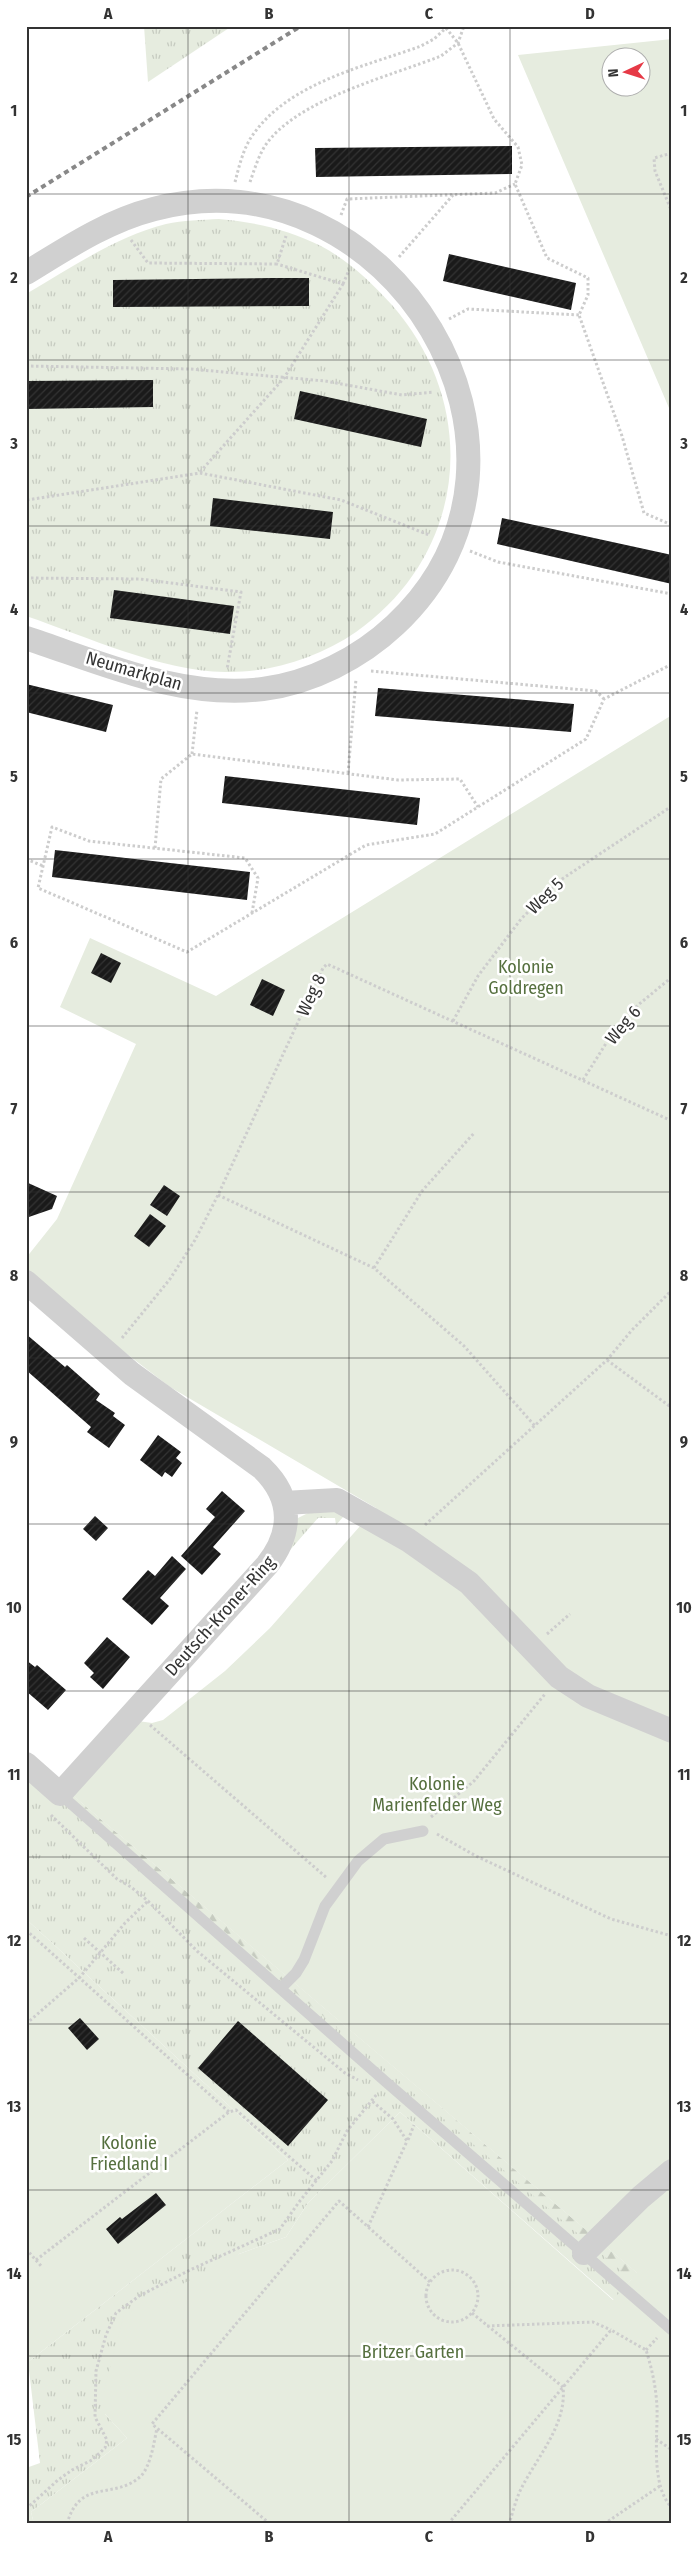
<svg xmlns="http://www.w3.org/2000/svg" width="698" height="2550" viewBox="0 0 698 2550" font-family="'Fira Sans Condensed',sans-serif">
  <defs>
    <pattern id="grass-tufts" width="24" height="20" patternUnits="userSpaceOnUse" patternTransform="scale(1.25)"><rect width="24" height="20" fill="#e6ecdf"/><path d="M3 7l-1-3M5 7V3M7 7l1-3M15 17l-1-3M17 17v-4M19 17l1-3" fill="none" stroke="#c6cbc0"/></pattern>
    <pattern id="forest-firs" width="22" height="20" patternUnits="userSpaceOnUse" patternTransform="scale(1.25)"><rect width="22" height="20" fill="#e6ecdf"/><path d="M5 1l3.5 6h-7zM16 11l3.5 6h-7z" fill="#c6cbc0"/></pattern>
    <pattern id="building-hatch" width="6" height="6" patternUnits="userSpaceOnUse" patternTransform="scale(1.25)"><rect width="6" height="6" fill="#1a1a1a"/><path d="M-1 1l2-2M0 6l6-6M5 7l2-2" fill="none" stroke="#333"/></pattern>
  </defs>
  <rect width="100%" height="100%" fill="#fff"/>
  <path fill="url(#grass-tufts)" d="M144 26H232L148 82Z
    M219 219C255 222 289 230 321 246 349 261 371 282 392 305 481 407 468 553 356 632 318 658 271 673 225 672 160 671 88 637 26 616V294C71 268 115 237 166 224 183 220 202 220 219 219Z
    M328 1507 344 1516 336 1525 335 1518H318L284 1557 294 1520 318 1508Z
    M26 1774 71 1794 637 2273 614 2300 400 2112 308 2203 286 2237 239 2254 105 2414 127 2438 31 2512 34 2524H26V2468L40 2463 28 2362 288 2160 26 1919Z"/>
  <path fill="url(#forest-firs)" d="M71 1794 637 2273 672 2314 75 1804Z"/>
  <path fill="#e6ecdf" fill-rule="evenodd" d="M672 39V415L518 55ZM610 58H640V88H610Z
    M672 715V2524H34L31 2512 127 2438 105 2414 104 2390 124 2315 239 2254 286 2237 308 2203 400 2112 613 2300 637 2273 71 1794 138 1721 152 1723 163 1720 225 1671 270 1628 376 1508 170 1387 110 1341 26 1268V1258L57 1219 136 1044 60 1007 90 938 216 996Z
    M26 1919 288 2160 28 2362 26 2359Z"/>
  <path fill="url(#building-hatch)" d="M512 146V174L316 177 315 148Z
    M449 254 576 283 571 310 443 281Z
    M272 278H309V306L113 307V280Z
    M153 380V407L26 409V381Z
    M300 391 427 419 421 447 294 419Z
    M213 498 333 512 330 539 210 526Z
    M502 518 672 555V584L497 544Z
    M114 590 234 606 230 634 110 618Z
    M26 684 113 705 106 732 26 712Z
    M378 688 574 704 571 732 375 716Z
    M225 776 420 798 417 825 222 803Z
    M55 850 250 872 247 900 52 877Z
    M101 953 121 963 111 983 91 973Z
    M262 979 285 990 273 1016 250 1005Z
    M26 1182 57 1196 52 1209 26 1218Z
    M164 1185 180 1196 167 1216 150 1205Z
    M150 1214 166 1226 149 1247 134 1236Z
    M26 1334 65 1367 67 1365 100 1394 96 1400 115 1413 113 1416 125 1425 109 1448 87 1432 91 1427 26 1370Z
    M158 1435 181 1452 176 1458 182 1463 172 1477 165 1472 162 1477 140 1460Z
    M222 1491 245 1511 213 1547 221 1554 202 1575 181 1556 215 1517 206 1509Z
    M95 1516 108 1528 96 1541 83 1529Z
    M172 1556 186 1569 160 1598 169 1606 152 1625 122 1599 148 1570 155 1576Z
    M107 1637 130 1657 103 1689 90 1677 94 1673 84 1663Z
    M26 1660 35 1667 37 1665 66 1690 48 1710 26 1691Z
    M80 2018 99 2039 87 2050 68 2028Z
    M238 2021 328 2100 288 2146 198 2068Z
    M156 2193 166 2205 118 2244 106 2229 120 2217 122 2219Z"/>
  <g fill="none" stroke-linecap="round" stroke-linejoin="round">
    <path stroke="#cdcdcd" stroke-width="3" stroke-dasharray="2.5 2.5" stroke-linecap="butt" d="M446 28 458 43 494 119 518 147 522 165 515 184 547 258 588 278V295L579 315 622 436 644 513 672 525
      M672 153 654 158 655 171 672 212
      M235 182C239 167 243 149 252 136 289 82 364 67 421 46L434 39 447 27
      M250 182C255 168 260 150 271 138 307 97 390 76 441 56L458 43 464 26
      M341 215 347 199 495 193 515 184
      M131 240 148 263 277 264 286 236
      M399 257 453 195
      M343 284 349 270
      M449 319 468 309 579 315
      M26 366 190 369 325 381 402 395 434 392
      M200 472 284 378 343 284 277 264
      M26 500 27 616
      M27 500 200 473 341 500 429 535
      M470 551 498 562 672 594
      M26 578 140 579 241 592 227 669
      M371 671 596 691 604 699
      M192 754 197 710
      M348 773 356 679
      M155 848 161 779 192 754 398 780 460 779 478 807
      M26 859 43 866
      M252 913 258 878 245 858 89 841 52 827 38 888 187 952 366 845 435 834 586 739 604 699 672 664
      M453 1021 478 976 521 919 559 881 672 806
      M583 1080 610 1037 638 1005 672 977
      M218 1195 374 1268 464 1346 535 1426
      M374 1268 422 1191 475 1132
      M122 1338 170 1279 195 1240 218 1195 323 968 327 964 672 1121
      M607 1360 672 1408
      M425 1525 607 1360 632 1330 672 1290
      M547 1634 570 1614
      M150 1725 327 1878
      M51 1815 117 1879 131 1887 148 1901 197 1951 345 2073 358 2080
      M431 1817 474 1781 545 1694
      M437 1834 476 1856 611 1919 672 1936
      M26 1930 229 2112
      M84 1938 124 1974
      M26 2024 80 1977 125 1923 149 1900
      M408 2140 414 2125
      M368 2227 407 2141 393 2119 372 2101
      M26 2249 42 2267
      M36 2260 229 2112 236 2110 317 2181
      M426 2296a26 26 0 1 1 52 0a26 26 0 1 1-52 0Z
      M472 2313 563 2387C567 2424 538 2456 522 2487 516 2498 513 2512 509 2524
      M487 2326 593 2322 611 2330
      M646 2350 657 2338
      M656 2439 672 2450
      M26 2509 58 2480 72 2470 92 2460 105 2448 107 2440 95 2417 96 2371 106 2335 116 2313 139 2296 190 2270 280 2229 299 2202 332 2161 347 2131 377 2094
      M67 2524C80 2477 114 2501 141 2476 151 2465 154 2442 157 2428
      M270 2524 152 2424 339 2201 430 2282
      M448 2524 611 2330 646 2350C652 2369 656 2387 657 2407 658 2436 650 2485 672 2508
      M604 2524 660 2486"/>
    <path stroke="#d0d0d0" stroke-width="11" d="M60 1794 386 2082 672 2330
      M281 1988 296 1973 304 1960 325 1906 358 1861 384 1839 423 1831"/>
    <path stroke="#d0d0d0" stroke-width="24" d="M26 273C67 248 107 221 154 209 389 147 578 454 395 625 360 658 311 683 263 689 180 699 102 663 26 638
      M26 1282 132 1374 262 1468C293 1498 293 1532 267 1565L60 1794 26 1764
      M284 1503 337 1500 408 1540 469 1583 559 1677 588 1696 672 1731
      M584 2253 641 2197 672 2171"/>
    <path stroke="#888" stroke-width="4" stroke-dasharray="5 4" stroke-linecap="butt" d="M26 197 301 26"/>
  </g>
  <path fill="none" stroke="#333" stroke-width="1" stroke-opacity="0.55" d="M188 26V2524M349 26V2524M510 26V2524M26 194H672M26 360H672M26 526H672M26 693H672M26 859H672M26 1026H672M26 1192H672M26 1358H672M26 1524H672M26 1691H672M26 1857H672M26 2024H672M26 2190H672M26 2356H672"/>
  <g text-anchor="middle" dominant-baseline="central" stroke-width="5" stroke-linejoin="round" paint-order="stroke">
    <g font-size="18" fill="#333" stroke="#fff">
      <text transform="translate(134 671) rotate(16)">Neumarkplan</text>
      <text transform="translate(545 896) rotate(-44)">Weg 5</text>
      <text transform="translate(311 995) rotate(-65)">Weg 8</text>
      <text transform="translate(623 1025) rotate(-50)">Weg 6</text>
      <text transform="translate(220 1616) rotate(-48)">Deutsch-Kroner-Ring</text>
    </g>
    <g font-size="18" fill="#56703f" stroke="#fff">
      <text x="526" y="967">Kolonie<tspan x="526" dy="21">Goldregen</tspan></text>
      <text x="437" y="1784">Kolonie<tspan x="437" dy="21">Marienfelder Weg</tspan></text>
      <text x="129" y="2143">Kolonie<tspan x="129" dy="21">Friedland I</tspan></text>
      <text x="413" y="2352">Britzer Garten</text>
    </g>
  </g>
  <rect width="698" height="2550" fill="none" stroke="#ffffff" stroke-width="55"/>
  <g transform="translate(626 72) rotate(266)"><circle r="24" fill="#ffffff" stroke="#adadad"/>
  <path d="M0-4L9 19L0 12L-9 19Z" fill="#e63946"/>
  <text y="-8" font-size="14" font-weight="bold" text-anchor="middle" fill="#333333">N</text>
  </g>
  <rect x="28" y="28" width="642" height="2494" fill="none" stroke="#333" stroke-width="2"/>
  <g font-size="16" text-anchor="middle" font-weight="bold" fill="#333">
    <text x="108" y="19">A</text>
    <text x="269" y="19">B</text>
    <text x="429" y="19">C</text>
    <text x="590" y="19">D</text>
    <text x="14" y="116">1</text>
    <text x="684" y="116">1</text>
    <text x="14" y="283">2</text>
    <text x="684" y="283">2</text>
    <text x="14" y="449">3</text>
    <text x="684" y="449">3</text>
    <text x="14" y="615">4</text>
    <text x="684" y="615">4</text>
    <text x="14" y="782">5</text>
    <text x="684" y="782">5</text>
    <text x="14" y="948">6</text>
    <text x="684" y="948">6</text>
    <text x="14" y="1114">7</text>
    <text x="684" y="1114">7</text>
    <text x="14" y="1281">8</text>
    <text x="684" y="1281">8</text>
    <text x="14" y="1447">9</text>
    <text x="684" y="1447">9</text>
    <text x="14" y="1613">10</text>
    <text x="684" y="1613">10</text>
    <text x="14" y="1780">11</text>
    <text x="684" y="1780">11</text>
    <text x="14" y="1946">12</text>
    <text x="684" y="1946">12</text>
    <text x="14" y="2112">13</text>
    <text x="684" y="2112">13</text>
    <text x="14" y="2279">14</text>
    <text x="684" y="2279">14</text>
    <text x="14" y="2445">15</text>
    <text x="684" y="2445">15</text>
    <text x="108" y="2542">A</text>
    <text x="269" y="2542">B</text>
    <text x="429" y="2542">C</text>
    <text x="590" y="2542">D</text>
  </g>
</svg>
